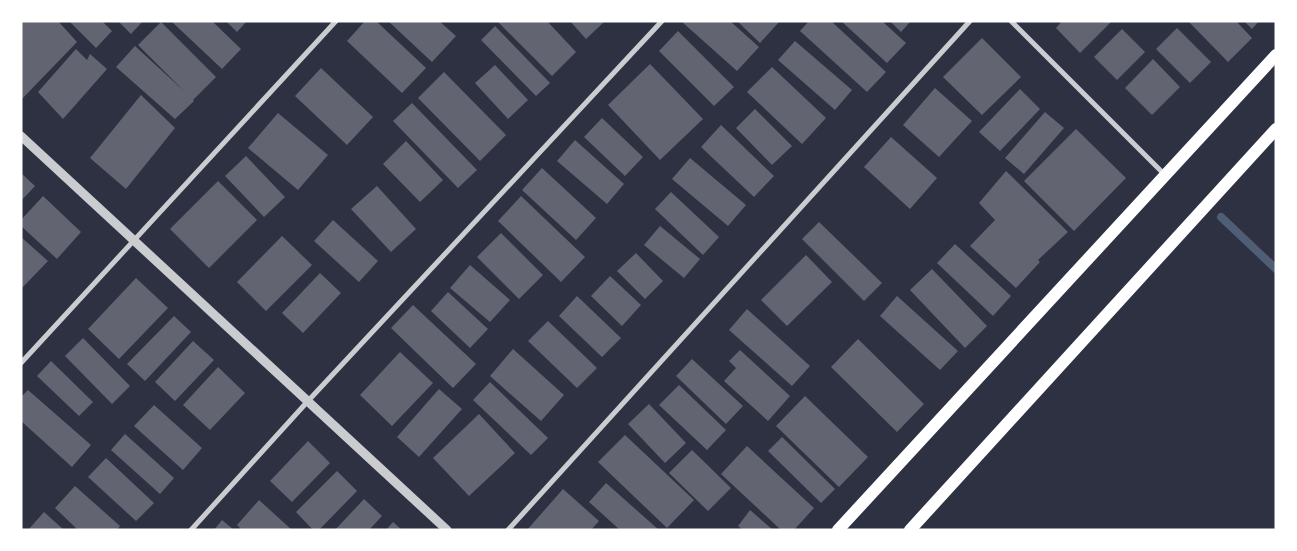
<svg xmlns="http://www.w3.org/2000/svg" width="1297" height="551" viewBox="0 0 1297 551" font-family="'Space Grotesk',sans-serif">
  <rect width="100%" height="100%" fill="#2d3142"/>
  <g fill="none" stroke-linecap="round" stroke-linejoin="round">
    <path stroke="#4f5d75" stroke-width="8" d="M1221 217 1276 269"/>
  </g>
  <path fill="#626471" d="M21 21H58L77 42 21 100Z
    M69 21H102L112 31 96 48Z
    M118 21H143L131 34Z
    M171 21H212L241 49 222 69Z
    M226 21H247L237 32Z
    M365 21H376L426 68 402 93 347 41Z
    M388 21H439L456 36 432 62Z
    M497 21H547L576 52 552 76Z
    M570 21H603L604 22 586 39Z
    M681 21H730L759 47 737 71Z
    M737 21H780L760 43Z
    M809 21H831L886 72 867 92 800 31Z
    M841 21H882L906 43 887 63Z
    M890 21H911L901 32Z
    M1062 21H1112L1080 53 1056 28Z
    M1188 21H1236L1252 38 1228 62Z
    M1244 21H1259L1252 29Z
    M161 22 216 77 193 100 194 101 175 119 116 67 135 46 184 91 138 45Z
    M495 26 550 83 536 96 481 40Z
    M1177 28 1211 62 1190 83 1156 49Z
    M1122 29 1145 52 1117 80 1094 57Z
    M678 31 734 87 714 106 659 51Z
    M982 38 1021 77 982 115 943 77Z
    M795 41 852 90 835 110 778 60Z
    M76 49 87 60 90 54 107 69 63 119 38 92Z
    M1153 59 1180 87 1152 115 1125 88Z
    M650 64 703 119 660 160 608 105Z
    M495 65 528 100 508 119 475 83Z
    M772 67 826 118 802 144 747 92Z
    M321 68 373 117 347 145 295 96Z
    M444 72 506 135 480 161 418 98Z
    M935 88 972 121 939 157 903 125Z
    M1020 89 1040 109 1000 151 979 132Z
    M141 95 175 128 126 189 90 158Z
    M412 103 477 170 458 188 393 121Z
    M755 109 792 146 772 165 736 128Z
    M1045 112 1064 128 1024 174 1005 158Z
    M278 113 328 155 298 190 248 148Z
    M602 118 643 157 625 176 584 137Z
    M721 125 774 176 754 197 701 147Z
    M1076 129 1126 178 1074 231 1024 181Z
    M891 137 937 178 910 209 864 167Z
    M575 140 624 184 607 204 557 161Z
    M406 141 443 180 420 202 383 164Z
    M246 156 285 197 264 217 225 176Z
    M690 158 746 205 728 226 672 179Z
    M542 168 596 218 576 240 522 190Z
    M1006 171 1068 232 1038 260 1024 247 1040 262 1016 288 970 246 995 220 979 203Z
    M21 173 35 186 21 201Z
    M218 181 257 220 209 268 170 229Z
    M377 186 416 229 391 252 351 209Z
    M671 192 719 237 703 255 655 209Z
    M43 196 81 232 57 259 21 226V220Z
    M521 196 585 257 561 282 498 221Z
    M333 220 378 261 359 282 314 241Z
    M819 222 882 283 864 301 802 239Z
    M660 226 700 259 684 278 644 245Z
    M501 233 543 275 519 299 477 257Z
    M282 236 312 265 266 311 237 282Z
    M21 237 48 261 22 288 21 287Z
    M955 244 1011 296 993 316 937 263Z
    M636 253 663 281 645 299 617 271Z
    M806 255 832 282 787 326 761 300Z
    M470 265 510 300 490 322 450 288Z
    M932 269 987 326 965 348 910 290Z
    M320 273 341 293 303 333 282 313Z
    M610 276 641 305 622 326 591 296Z
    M136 278 168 308 119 359 88 329Z
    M448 292 488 329 470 348 431 311Z
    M577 296 621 338 602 357 559 316Z
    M897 296 958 351 940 370 880 316Z
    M413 305 476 364 453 388 391 328Z
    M747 309 810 366 792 386 729 330Z
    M174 316 191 332 145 381 127 364Z
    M548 321 597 368 577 388 528 341Z
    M83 338 130 386 112 404 65 356Z
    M858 339 924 404 897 432 831 367Z
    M193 341 214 360 175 401 155 382Z
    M513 349 564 395 541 421 490 376Z
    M740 350 790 396 768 421 724 381 736 368 729 361Z
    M400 352 433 383 392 426 360 395Z
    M692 359 743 406 726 424 676 376Z
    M51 361 93 402 79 416 37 376Z
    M218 367 245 393 210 430 183 405Z
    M490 382 548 438 531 455 473 400Z
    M679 385 726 430 707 450 659 405Z
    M439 389 462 409 419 457 397 437Z
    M28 390 91 445 72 467 21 421V397Z
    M805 396 868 457 839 487 776 426Z
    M649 404 686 443 665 463 628 424Z
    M154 405 202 448 183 470 134 426Z
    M479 414 515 453 469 496 433 458Z
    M125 434 174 478 160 494 111 450Z
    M625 435 694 500 667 528 598 462Z
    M782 437 835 489 821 503 768 451Z
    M308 441 330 463 292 502 270 481Z
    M747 446 814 508 794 530H781L721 474Z
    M692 450 731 488 708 511 669 473Z
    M106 458 154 503 136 521 88 477Z
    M337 471 357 491 319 530H313L296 512Z
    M606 483 659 530H620L589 502Z
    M75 486 120 526 117 530H78L55 508Z
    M563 489 599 521 591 530H527Z
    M364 499 382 516 369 530H335Z
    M259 500 292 530H242L237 525Z
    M750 510 773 530H743L738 526Z
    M44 512 64 530H28Z
    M222 520 234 530H214Z
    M393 522 402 530H386Z"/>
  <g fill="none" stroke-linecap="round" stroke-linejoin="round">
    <path stroke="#caccd0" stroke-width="5" d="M1011 21 1165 175
      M21 363 336 21
      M191 530 308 401 662 21
      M508 530 970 21"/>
    <path stroke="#caccd0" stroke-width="9" d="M21 136 447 530"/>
    <path stroke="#fff" stroke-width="12" d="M838 530 1276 55
      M910 530 1276 129"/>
  </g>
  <rect width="1297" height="551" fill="none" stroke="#ffffff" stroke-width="45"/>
</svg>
